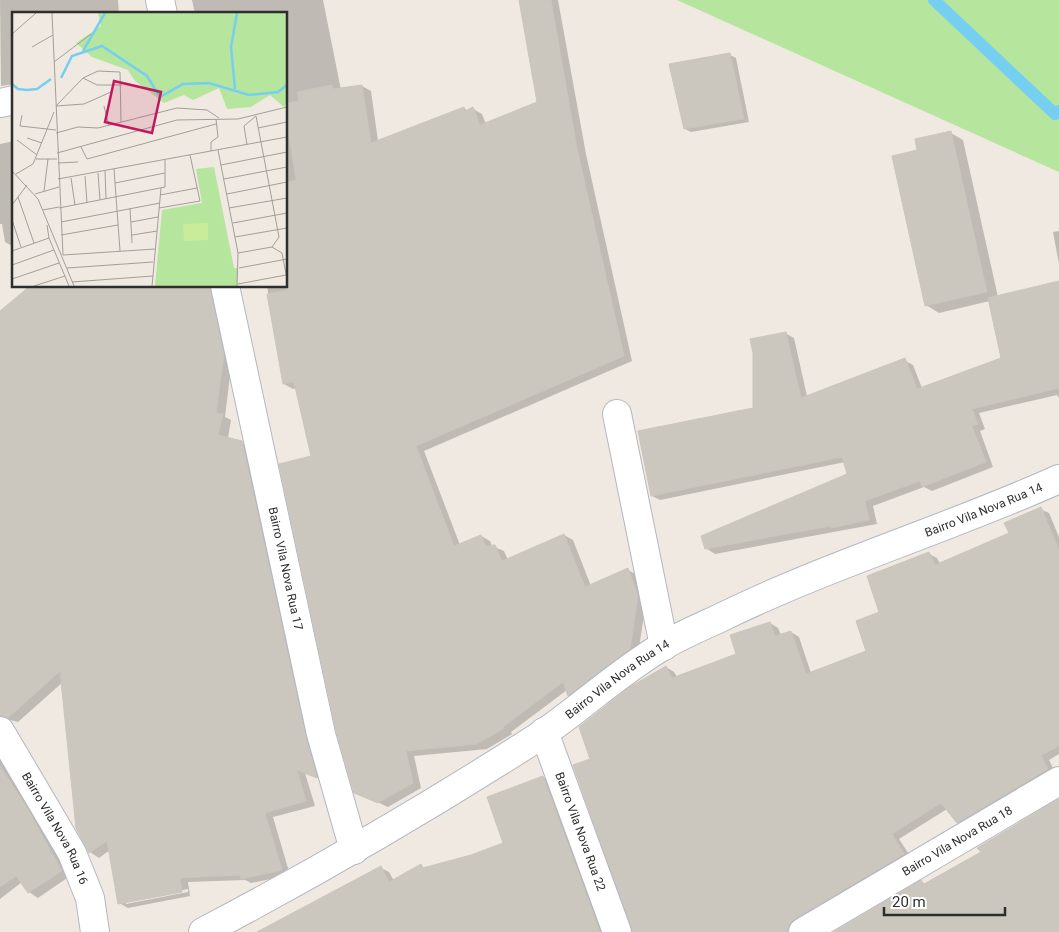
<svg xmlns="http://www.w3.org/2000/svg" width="1059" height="932" viewBox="0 0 1059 932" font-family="Roboto,sans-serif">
  <rect width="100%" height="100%" fill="#efe9e1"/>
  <path fill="#b6e59e" d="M677 0H1059V172Z"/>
  <path fill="#0003" fill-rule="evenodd" d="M0 0H118L119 14H14V84L1 86Z
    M192 0H323L341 90 362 86 371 91 378 141 464 108 468 111 473 109 482 114 486 124 539 103 521 0H558L586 154 632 361 424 451 460 545 481 536 490 541 492 546 504 551 508 560 564 535 573 540 591 586 628 570 637 575 646 602 638 654 578 700 569 695 567 690 511 732 512 734 487 749 414 756 421 788 388 807 355 792 313 457 297 388 293 389 284 384 267 286H286V14H195Z
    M730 55 736 58 749 122 691 132 685 129Z
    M951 133 963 140 998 297 1059 283V398L1057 395 979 413 985 429 980 431 993 467 932 491 924 487 873 506 877 524 715 554 707 549 848 474 845 462 660 500 652 496 754 409 785 333 794 338 807 396 904 360 913 365 922 388 1002 358 990 301 939 313 926 305 919 151Z
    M14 141V247L5 242 2 224H0V144Z
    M1059 231V264L1053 232Z
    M32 286H219L232 359 225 417 231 420 228 438 250 447 325 781 305 773 315 806 273 817 290 875 251 883 245 880 188 882 190 896 128 908 119 903 110 850 99 858 90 852 63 682 18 722 10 720 0 723V313ZM188 889V892L126 904V901Z
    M1040 509 1049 513 1059 537V754L1049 760 1056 774 966 827 958 822 947 809 899 839 912 859 796 932H659L592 759 666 667 674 672 677 677 738 655 770 623 778 628 781 635 791 632 799 637 811 673 867 651 880 613 929 554 937 558 940 564 1011 534Z
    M0 755 70 876 38 898 29 892 22 882 0 899Z
    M543 777 551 782 605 932H260L381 868 389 872 394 881 421 866 426 869 472 856 505 843Z"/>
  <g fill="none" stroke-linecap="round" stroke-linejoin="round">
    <path stroke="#75cff0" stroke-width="12" d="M934 0 1055 114 1059 111"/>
  </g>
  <path fill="#cbc7bf" stroke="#cbc5ba" d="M519 0H551L577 148 624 356 416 446 454 546 481 535 486 546 495 545 502 561 564 534 585 587 628 568 638 596 630 649 568 696 563 682 503 727V729L477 744 406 751 413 783 378 803 354 793 336 730 279 464 311 456 294 382 283 384 267 294 286 290V183L296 180 286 118V103L299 101 297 92 332 85 333 89 362 85 371 143 464 107 465 111 473 107 480 125 537 102Z
    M730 53 744 119 684 129 669 64Z
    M951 131 987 292 925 306 892 156 917 150 915 139Z
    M1059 281V388L972 409 978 424 972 426 986 462 922 487 920 481 865 501 869 520 831 528 830 526 705 549 701 536 847 474 842 457 651 496 638 431 753 408V353L750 339 786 332 801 398 905 358 917 389 1001 358 988 298Z
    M30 286H210L224 354 216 413 223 414 218 435 242 441 306 737 317 778 297 770 306 801 265 813 282 870 241 879 240 875 180 878 182 892 118 904 107 841 89 853 76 828 60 671 8 718 0 715V311Z
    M1041 507 1059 550V746L1041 755 1048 769 957 823 941 803 892 834 904 854 795 919 789 925 787 932H632L573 765 590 759 579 727 630 687 666 666 672 678 736 654 730 635 770 622 775 636 791 631 806 674 866 651 856 621 879 612 867 576 929 552 935 565 1009 533 1004 523Z
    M0 766 26 806 62 871 28 893 16 876 0 887Z
    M543 776 600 932H257L381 866 389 882 421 864 423 868 471 855 503 843 487 797Z
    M1059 799V932H834L921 880 924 884 981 852 977 848Z"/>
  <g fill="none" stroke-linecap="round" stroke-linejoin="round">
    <g stroke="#b4b7c1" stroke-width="30">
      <g id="minor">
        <path d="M160 0 163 14"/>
        <path d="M0 103 14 100"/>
        <path id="s1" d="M225 286 321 734 354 850"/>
        <path d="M617 414 664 646"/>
        <path id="s2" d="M0 731 72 853 90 898 95 932"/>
        <path id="s3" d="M544 732 617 932"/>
        <path id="s4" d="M203 932C319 871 431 806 541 735 582 707 619 672 663 646 681 635 701 627 720 618 830 564 948 529 1059 479"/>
        <path id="s5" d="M803 932 1059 781"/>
      </g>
    </g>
    <use href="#minor" stroke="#fff" stroke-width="28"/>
  </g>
  <g text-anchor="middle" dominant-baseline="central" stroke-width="4.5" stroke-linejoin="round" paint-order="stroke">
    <g font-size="12" fill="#2e2e2e" stroke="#fff">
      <text stroke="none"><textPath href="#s4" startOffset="891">Bairro Vila Nova Rua 14</textPath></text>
      <text stroke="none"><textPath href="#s1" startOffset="289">Bairro Vila Nova Rua 17</textPath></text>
      <text stroke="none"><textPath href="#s4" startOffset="486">Bairro Vila Nova Rua 14</textPath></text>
      <text stroke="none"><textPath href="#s2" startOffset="112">Bairro Vila Nova Rua 16</textPath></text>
      <text stroke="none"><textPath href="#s3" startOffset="106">Bairro Vila Nova Rua 22</textPath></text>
      <text stroke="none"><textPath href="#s5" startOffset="179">Bairro Vila Nova Rua 18</textPath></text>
    </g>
  </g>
  <g transform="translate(12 12)">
    <rect width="275" height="275" fill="#efe9e1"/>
    <path d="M86 1H275V91L272 95 258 83 239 95 215 97 207 76 181 88 172 83 152 91 123 69 116 58 80 45 64 31 89 14ZM202 155 222 256H226L225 274H143L150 198 190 191 184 157Z" fill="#b6e59e"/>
    <path d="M196 211V228L172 229 171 212Z" fill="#c9ec9a"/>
    <path fill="none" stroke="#75cff0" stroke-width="2.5" d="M71 39 93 1M49 66 60 44 90 34 135 64 148 85 171 72 197 71 237 83 266 80 275 73M0 72 6 77 15 78 25 77 39 67M223 77 219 35 225 1"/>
    <path fill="none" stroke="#a29e99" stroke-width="1" d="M40 1 51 243M0 22 24 1M20 35 41 23M42 50 79 22M71 66 85 73H110M44 94 71 66 86 59 108 60 109 110M44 94 72 92 99 80M92 94 97 114M10 103 8 114 44 118M244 104 267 225 260 235M246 116 275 110M44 121 66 115 86 116 165 96 195 98 207 106M15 126 30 131M5 128 25 143M235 133 232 114 244 104M69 135 75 147 204 112M206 138 226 241 225 274M199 139V130L206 125 204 107M45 141 165 108 226 107 275 95M24 147H45M46 151 66 150M209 153 275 140M102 157 108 239M0 159 26 187 62 274M93 159 94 187M86 161 88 188M4 162 21 152 42 100M73 164 75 191M59 166 63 193M46 167 275 125M212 167 275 155M103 171 153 161M32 179 36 147M23 182 47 175M215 182 275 170M148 183 185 176M6 185 22 231M0 193 15 173M47 196 153 175V148M118 196 120 231M147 196 188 189 178 143M217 196 275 186M31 198 47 195M0 208 9 235M49 210 148 191M119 210 146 205M221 211 275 201M35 213 37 226 57 274M49 223 106 213M120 223 145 219M223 225 275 216M0 239 37 226M226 241 260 235 270 241 275 267M51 243 143 237M0 253 42 238M55 256 141 250M227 256 275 247M0 267 47 251M60 270 141 264M226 272 274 263M22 274 53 264M140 274 149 176"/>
    <path fill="#c2185b" fill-opacity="0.15" stroke="#c2185b" stroke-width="2.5" d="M102 69 149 80 140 121 93 110Z"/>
    <rect width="275" height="275" fill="none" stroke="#2e2e2e" stroke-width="2.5"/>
  </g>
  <path d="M884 907v8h121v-8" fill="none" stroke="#2e2e2e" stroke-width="2.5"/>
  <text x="892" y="907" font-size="15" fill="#2e2e2e" stroke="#ffffff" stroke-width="4" paint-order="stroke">20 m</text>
</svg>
